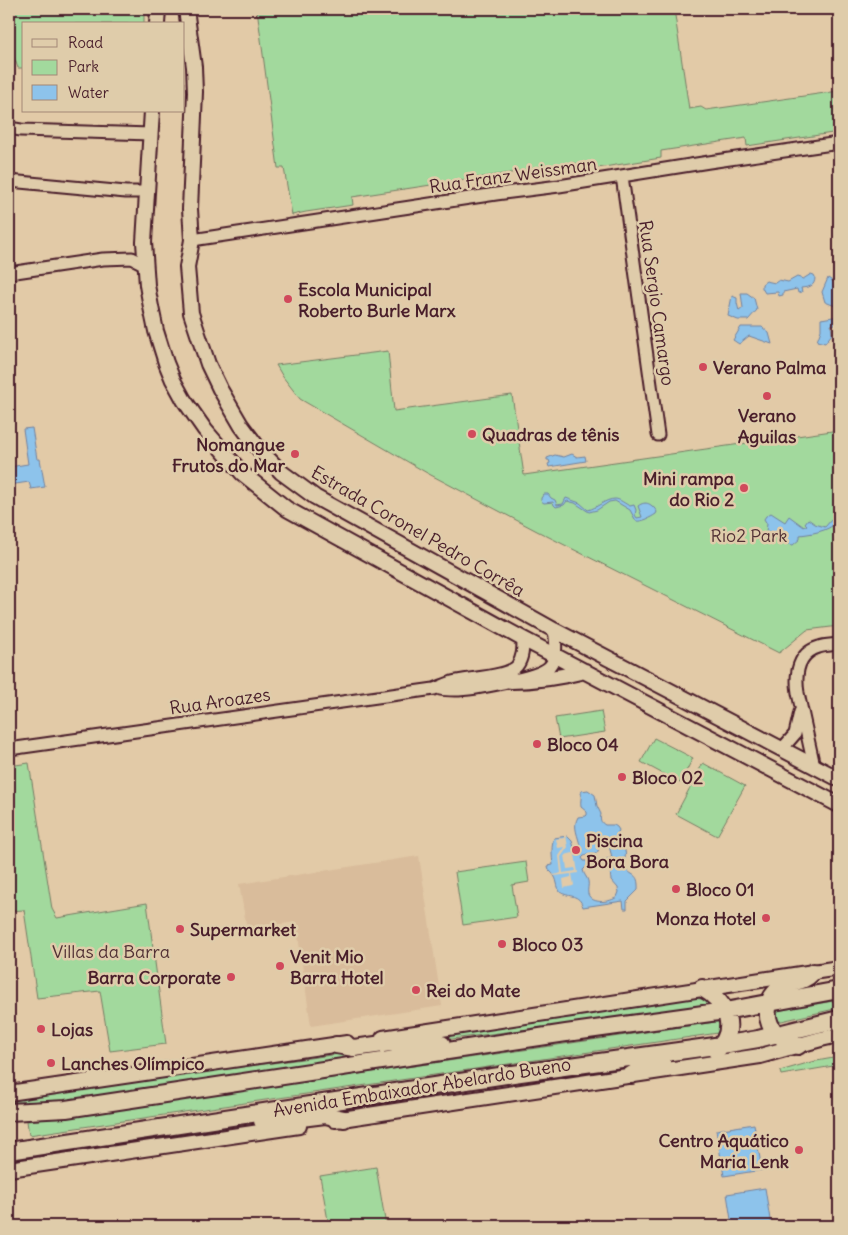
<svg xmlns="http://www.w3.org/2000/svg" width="848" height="1235" viewBox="0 0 848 1235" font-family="Delius,sans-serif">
  <rect width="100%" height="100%" fill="#e2caa7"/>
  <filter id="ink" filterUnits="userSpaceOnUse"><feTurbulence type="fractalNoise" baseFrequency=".02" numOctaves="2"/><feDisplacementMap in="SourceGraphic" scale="10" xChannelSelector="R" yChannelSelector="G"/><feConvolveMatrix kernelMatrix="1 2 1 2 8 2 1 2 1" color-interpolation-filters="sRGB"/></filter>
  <g filter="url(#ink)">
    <path fill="#d9bc9b" d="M419 856 442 1006 311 1026 296 922 247 929 239 884Z"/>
    <path fill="#a2d99d" stroke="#767c64" d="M9 9H144V24H24V68H18L9 44Z
      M257 9H674L689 109 701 107 706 110 839 91V132L747 146 746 138 661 151V158L578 171 576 163 352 197 353 205 306 212 292 215 284 168H278Z
      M388 351 394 411 512 395 524 475 839 430V626L807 630 779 653 537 531 427 473 300 399 283 377 276 365Z
      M601 711 605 732 559 739 555 718Z
      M654 738 693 758 680 783 641 762Z
      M29 763 52 909 57 918 147 903 166 1044 110 1051 100 991 37 998 24 910 9 911V766Z
      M703 763 745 786 717 836 676 814Z
      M526 862 529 882 512 885 517 917 463 925 455 872Z
      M690 998 702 999 711 1004 634 1019 537 1028 444 1040 406 1039Z
      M839 1000V1008L777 1022 774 1013 776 1011Z
      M715 1022H719L720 1023 719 1033H718L29 1135 27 1121 57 1118Z
      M421 1047 48 1104H14L13 1099 185 1072 258 1065 383 1048Z
      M839 1057V1065L781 1075 780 1071 811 1062Z
      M257 1124 263 1125 15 1161 9 1160V1154L60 1147 164 1136Z
      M376 1167 386 1226H329L320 1176Z"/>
    <path fill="#8dc3eb" stroke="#72819e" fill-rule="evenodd" d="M811 274 814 275 815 277C815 287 809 287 801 288L802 292 798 293 797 289 783 292V295L779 296 778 292 765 293 762 288V284L766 281 775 283 779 280 788 282 797 277 803 279Z
      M828 278 837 284 835 293 836 299 839 300V307H838L825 302 822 292Z
      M741 293H747L754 298 757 310 748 320H738L728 316 732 296 737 298V303L739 311 743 308Z
      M839 316V323L831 325 832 334 825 343 817 341 821 330V319Z
      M741 327H762L769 333 772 344 749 336 739 344 733 340Z
      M32 428 37 459H40L45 487 31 489 29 482 9 485V467L28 464 23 429Z
      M572 454 577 457 585 456 586 461 549 467 548 464 550 463 549 460H547V458L555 455 564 457Z
      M544 494H548L551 498 555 500 557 505 563 504 566 498 580 503 588 510C597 508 605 499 615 499 620 499 625 504 630 506L634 505 636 510 635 515 637 518 642 517 638 506C646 500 652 504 657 512L656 514C650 518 642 522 636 521L630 510 615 501 609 502 597 510 589 512 575 503 567 501 564 505 556 507 554 505 553 502 544 503 541 501V498Z
      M839 511V523C834 524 830 528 824 530 816 533 808 534 800 535V539L793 545C782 544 777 532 766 531L767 524 764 519 766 516 771 513 785 522 789 516 804 527 807 525 805 523 808 519 815 524 825 527Z
      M588 790 595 795 597 806 601 814C600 819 600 822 605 825H614L617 827 619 830 615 840C618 844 624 846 625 851 627 857 622 862 625 867 631 878 639 871 638 890L627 901V909H624L623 901 583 907C579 893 569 898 560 892 555 882 559 879 549 870L548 866 553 865C552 857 551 845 554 838L567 836 572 841 574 847 578 848 580 846C579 837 572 827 578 817L586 816 587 815V812L581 807C580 801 582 797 581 791ZM603 843 607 844 609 846 612 857 611 858 606 859 603 862 598 861H584L582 858 584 856C592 853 598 858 599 846ZM601 865 606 866 610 871 611 880 618 888 619 892 617 897C611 902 592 905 588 894 587 890 589 885 588 881 587 877 584 875 583 870L586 867 594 868Z
      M754 1124 762 1170 724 1176 716 1130Z
      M765 1188 771 1226H732L727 1194Z"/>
    <path fill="#e2caa7" d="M564 835H566L568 847 561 857 563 873 576 871 575 868 567 869 565 855 573 853 575 854 578 873 572 874 574 885 573 886 564 888 563 879 571 877V874L554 876V875L561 873 559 856 565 847 558 848 556 839 564 838Z"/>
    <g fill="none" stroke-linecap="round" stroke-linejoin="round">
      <g stroke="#4a1f2b" stroke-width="15">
        <path id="minor" d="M9 128 21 130 151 134
          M622 176 658 435
          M9 181 126 192H147
          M192 240 496 194 559 186 709 162 839 143
          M9 273 103 259 132 258 146 265
          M440 689C445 690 450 690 455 690 472 690 538 678 549 667 558 657 556 642 554 630
          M9 749 434 689C440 687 446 684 452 682 467 678 508 677 517 666 523 658 523 649 523 639
          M782 749 795 734 800 712
          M814 766 798 693C795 674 798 653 819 647 825 645 833 645 839 644"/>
      </g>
      <g stroke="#4a1f2b" stroke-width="18">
        <path id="major" d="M186 9 194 67 195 92 190 209 192 240 187 267 191 313 208 364 220 389 241 425 259 449 281 472 315 497 554 630 839 779
          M157 24 158 9
          M152 111 144 242 147 285 151 307 156 331 166 363 173 380 184 400 205 430 242 473 287 509 523 639 839 805
          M511 681C536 681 561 677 585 671
          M383 1038 839 968
          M9 1093 347 1043
          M335 1120 760 1056 821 1039 839 1035
          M9 1169 299 1126"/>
      </g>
      <g stroke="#4a1f2b" stroke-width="20">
        <path id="highway" d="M702 988C727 1002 739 1029 716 1051
          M336 1045 354 1048 390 1043 442 1044
          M798 1046C791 1042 783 1039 777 1034 763 1021 765 997 782 987 793 979 801 985 813 972
          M631 1075 644 1067 663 1063
          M9 1112 66 1109 566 1033 725 1011 839 990
          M262 1121 285 1120 325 1115 344 1119
          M9 1151 506 1075 722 1045 758 1039 839 1019"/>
      </g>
      <use href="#minor" stroke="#dfccaa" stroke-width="11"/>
      <use href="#major" stroke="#dfccaa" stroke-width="14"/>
      <use href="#highway" stroke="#dfccaa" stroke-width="16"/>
    </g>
  </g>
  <g fill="#d1495b" stroke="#dfccaa" stroke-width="2">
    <circle cx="288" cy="299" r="5"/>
    <circle cx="703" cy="367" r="5"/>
    <circle cx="767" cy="396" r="5"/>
    <circle cx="472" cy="434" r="5"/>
    <circle cx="295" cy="454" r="5"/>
    <circle cx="744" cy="488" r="5"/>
    <circle cx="537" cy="744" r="5"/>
    <circle cx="622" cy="777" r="5"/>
    <circle cx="576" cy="850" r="5"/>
    <circle cx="676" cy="889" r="5"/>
    <circle cx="766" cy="918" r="5"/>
    <circle cx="180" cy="929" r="5"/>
    <circle cx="502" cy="944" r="5"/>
    <circle cx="280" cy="966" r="5"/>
    <circle cx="231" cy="977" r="5"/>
    <circle cx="416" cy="990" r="5"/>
    <circle cx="41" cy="1029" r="5"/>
    <circle cx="51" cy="1063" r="5"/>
    <circle cx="799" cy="1150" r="5"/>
  </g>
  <g text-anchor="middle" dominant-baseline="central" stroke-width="5" stroke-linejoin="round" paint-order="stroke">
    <g font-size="18" fill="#4a1f2b" stroke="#dfccaa">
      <text transform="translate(513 175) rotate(-8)">Rua Franz Weissman</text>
      <text transform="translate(657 303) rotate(82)">Rua Sergio Camargo</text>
      <text transform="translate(418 531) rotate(30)">Estrada Coronel Pedro Corrêa</text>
      <text transform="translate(220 701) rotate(-8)">Rua Aroazes</text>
      <text transform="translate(422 1087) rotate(-9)">Avenida Embaixador Abelardo Bueno</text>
    </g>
    <g font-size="18" font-weight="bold" fill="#4a1f2b" stroke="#dfccaa" text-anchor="start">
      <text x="298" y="289">Escola Municipal<tspan x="298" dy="21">Roberto Burle Marx</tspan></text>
      <text x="713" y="367">Verano Palma</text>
      <text x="767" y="415" text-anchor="middle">Verano<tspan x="767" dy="21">Aguilas</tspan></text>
      <text x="482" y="434">Quadras de tênis</text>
      <text x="285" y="444" text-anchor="end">Nomangue<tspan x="285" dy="21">Frutos do Mar</tspan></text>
      <text x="734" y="478" text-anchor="end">Mini rampa<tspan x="734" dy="21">do Rio 2</tspan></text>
      <text x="547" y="744">Bloco 04</text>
      <text x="632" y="777">Bloco 02</text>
      <text x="586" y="840">Piscina<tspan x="586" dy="21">Bora Bora</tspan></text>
      <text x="686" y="889">Bloco 01</text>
      <text x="756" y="918" text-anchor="end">Monza Hotel</text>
      <text x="190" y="929">Supermarket</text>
      <text x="512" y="944">Bloco 03</text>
      <text x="290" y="956">Venit Mio<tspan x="290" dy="21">Barra Hotel</tspan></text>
      <text x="221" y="977" text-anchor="end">Barra Corporate</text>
      <text x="426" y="990">Rei do Mate</text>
      <text x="51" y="1029">Lojas</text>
      <text x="61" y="1063">Lanches Olímpico</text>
      <text x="789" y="1140" text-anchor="end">Centro Aquático<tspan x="789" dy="21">Maria Lenk</tspan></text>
    </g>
    <g font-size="18" fill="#533236" stroke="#dfccaa">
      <text x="749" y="535">Rio2 Park</text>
      <text x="111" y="951">Villas da Barra</text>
    </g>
  </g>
  <rect width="848" height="1235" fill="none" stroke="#dfccaa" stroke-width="30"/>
  <rect x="15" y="15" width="818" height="1205" fill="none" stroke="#4a1f2b" stroke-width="2" filter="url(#ink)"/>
  <rect x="22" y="22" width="162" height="90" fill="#dfccaa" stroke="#a38777"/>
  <rect x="32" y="39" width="25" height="8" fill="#dfccaa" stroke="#a38777"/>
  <text x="68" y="48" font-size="15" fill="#4a1f2b">Road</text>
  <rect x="32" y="60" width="25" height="15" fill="#a2d99d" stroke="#a38777"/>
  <text x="68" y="72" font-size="15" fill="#4a1f2b">Park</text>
  <rect x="32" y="85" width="25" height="15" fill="#8dc3eb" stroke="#a38777"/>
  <text x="68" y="98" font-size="15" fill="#4a1f2b">Water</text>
</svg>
